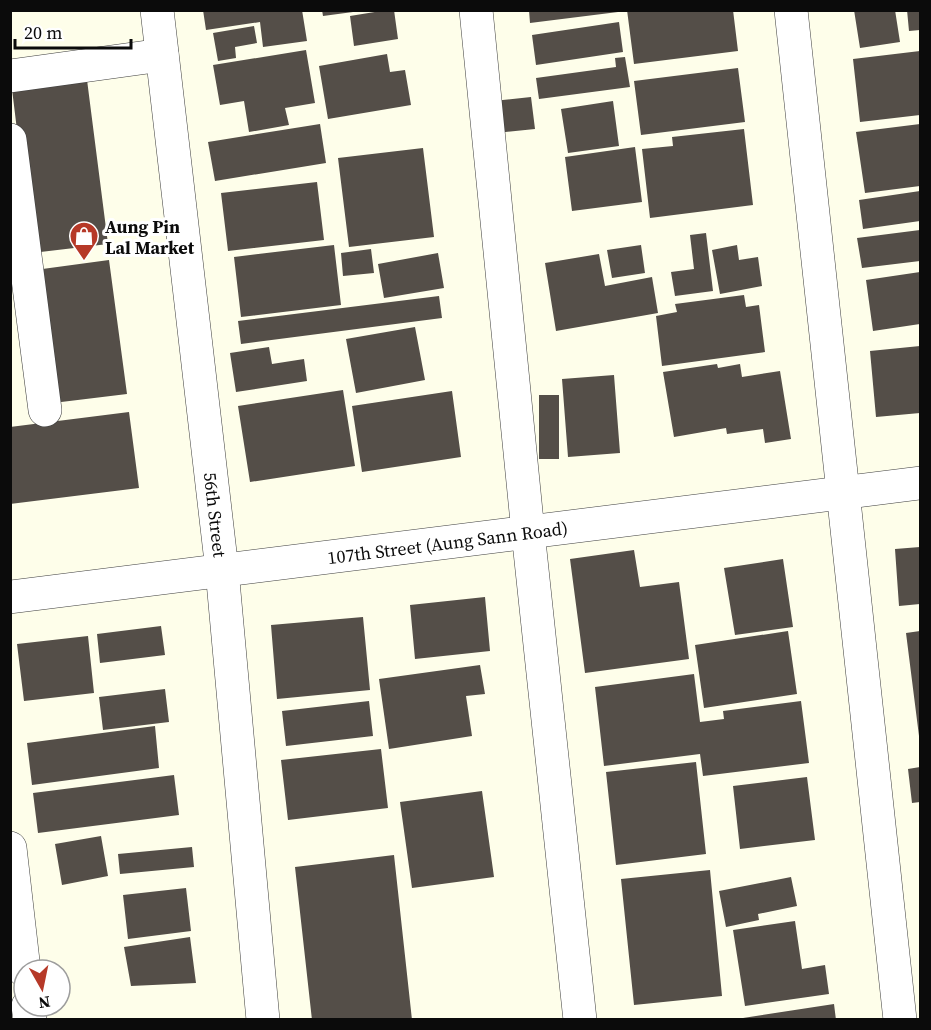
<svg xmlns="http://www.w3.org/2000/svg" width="931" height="1030" viewBox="0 0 931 1030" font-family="'Source Serif 4',serif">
  <rect width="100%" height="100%" fill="#fefeea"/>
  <path fill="#544e48" d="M203 10H302L307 41 263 47 260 22 206 30Z
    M322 10H352L353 12 323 16Z
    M387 10H394L398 39 354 46 350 16Z
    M529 10H618V12L530 23Z
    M627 10H733L738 51 634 64Z
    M854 10H895L900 42 860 48Z
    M907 10H920V30L909 31Z
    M619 22 623 52 536 65 532 35Z
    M254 26 257 43 235 47 236 58 218 61 213 33Z
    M306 50 315 103 285 108 289 125 249 132 244 101 220 105 213 65Z
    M920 51V115L860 122 853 59Z
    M387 54 390 72 405 70 411 105 328 119 319 66Z
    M625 57 630 87 539 99 536 78 616 67 615 58Z
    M738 68 745 122 641 135 634 81Z
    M86 72 108 244 32 253 11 81Z
    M531 97 535 129 496 133 493 101Z
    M613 101 619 146 568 153 561 109Z
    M320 124 326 163 215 181 208 142Z
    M920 124V186L865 193 856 132Z
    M744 129 753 205 650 218 642 149 673 146 672 137Z
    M635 147 642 202 572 211 565 157Z
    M423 148 434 237 349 247 338 158Z
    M317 182 324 240 228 251 221 193Z
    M920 191V221L863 229 859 200Z
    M920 230V261L862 268 857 238Z
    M706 233 713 291 675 296 671 272 694 269 690 235Z
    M334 245 341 305 241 317 234 257Z
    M641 245 645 273 612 278 607 250Z
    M737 245 739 260 758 257 762 286 720 294 712 250Z
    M371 249 374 273 343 276 341 253Z
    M438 253 444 288 384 298 378 264Z
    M599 254 605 286 652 277 658 313 556 331 545 263Z
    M109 260 127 394 53 403 35 270Z
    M920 272V324L873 331 866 280Z
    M744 295 746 307 759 305 765 352 662 366 656 316 677 312 675 304Z
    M439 296 442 318 241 344 238 321Z
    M415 327 425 380 356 393 346 339Z
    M920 346V413L876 417 870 351Z
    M269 347 272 364 304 359 307 381 236 392 230 353Z
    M717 364 718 368 740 364 742 377 780 371 791 439 765 443 763 429 727 434 726 428 674 437 663 372Z
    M614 375 620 453 568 457 562 379Z
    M343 390 355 466 250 482 238 406Z
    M452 391 461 457 362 472 352 406Z
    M539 395H559V459H539Z
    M129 412 139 488 10 504V427Z
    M920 547V604L899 606 895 549Z
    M634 550 640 587 679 582 689 659 585 673 570 559Z
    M783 559 793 627 735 635 724 568Z
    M485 597 490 651 415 659 410 605Z
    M363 617 370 690 277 699 271 625Z
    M161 626 165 655 100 663 97 634Z
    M788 631 797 694 704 708 695 645Z
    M920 631V736H919L906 633Z
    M88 636 94 693 24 701 17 644Z
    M480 665 485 694 466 696 472 736 389 749 379 679Z
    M694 674 700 722 724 719 723 711 801 701 809 763 703 776 700 754 604 766 595 687Z
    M165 689 169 722 103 730 99 697Z
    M369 701 373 736 286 746 282 711Z
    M155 726 159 768 32 785 27 743Z
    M381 749 388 808 288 820 281 760Z
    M696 762 706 854 616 865 606 772Z
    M920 767V802L912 803 908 769Z
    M174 775 179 815 38 833 33 793Z
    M807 777 815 840 740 849 733 786Z
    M482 791 494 877 412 888 400 802Z
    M101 836 108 876 62 885 55 844Z
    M192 847 194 867 120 874 118 854Z
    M394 855 412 1020H312L295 867Z
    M710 870 722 996 634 1005 621 879Z
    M791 877 797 906 758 914 759 920 726 927 719 891Z
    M186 888 191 931 128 939 123 895Z
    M795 921 802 969 825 965 829 994 745 1006 733 930Z
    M190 937 196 983 131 986 124 947Z
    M834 1004 836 1020H743V1018Z"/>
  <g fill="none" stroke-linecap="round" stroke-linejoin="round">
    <g stroke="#3e3e3e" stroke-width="34">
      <g id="minor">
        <path id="s1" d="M157 10 222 570 263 1020"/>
        <path d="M476 10 528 532 580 1020"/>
        <path d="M791 10 900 1020"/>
        <path d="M10 76 162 55"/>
        <path d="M10 140 45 410"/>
        <path id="s2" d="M10 597 920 483"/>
        <path d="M10 848 24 970"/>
        <path d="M28 1006 30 1020"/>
      </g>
    </g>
    <use href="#minor" stroke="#fff" stroke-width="33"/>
  </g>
  <defs>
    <g id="shop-pin" transform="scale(1.5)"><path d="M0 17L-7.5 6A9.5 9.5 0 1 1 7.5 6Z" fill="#b63928" stroke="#fff"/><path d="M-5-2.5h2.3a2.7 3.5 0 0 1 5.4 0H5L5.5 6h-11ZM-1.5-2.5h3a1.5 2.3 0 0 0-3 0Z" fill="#fff"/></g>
  </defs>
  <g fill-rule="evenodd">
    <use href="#shop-pin" x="84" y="236"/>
  </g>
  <g text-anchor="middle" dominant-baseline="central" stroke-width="6" stroke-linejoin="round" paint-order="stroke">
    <g font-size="18" font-weight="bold" fill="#0b0b0b" stroke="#fff" text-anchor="start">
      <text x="105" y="226">Aung Pin<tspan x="105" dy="21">Lal Market</tspan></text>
    </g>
    <g font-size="18" fill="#0b0b0b" stroke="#fff">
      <text stroke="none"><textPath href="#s1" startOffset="508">56th Street</textPath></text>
      <text stroke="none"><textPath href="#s2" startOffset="441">107th Street (Aung Sann Road)</textPath></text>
    </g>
  </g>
  <rect width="931" height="1030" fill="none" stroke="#0b0b0b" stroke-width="24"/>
  <g transform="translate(42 988) rotate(171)"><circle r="28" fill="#ffffff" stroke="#9d9d9d" stroke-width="1.5"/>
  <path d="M0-4.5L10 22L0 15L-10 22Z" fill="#b63928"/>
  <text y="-9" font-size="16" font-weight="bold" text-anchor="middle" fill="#0b0b0b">N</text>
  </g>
  <path d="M15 39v9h116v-9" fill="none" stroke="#0b0b0b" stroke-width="3"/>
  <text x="24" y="39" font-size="18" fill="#0b0b0b" stroke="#ffffff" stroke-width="4.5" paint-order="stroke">20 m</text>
</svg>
